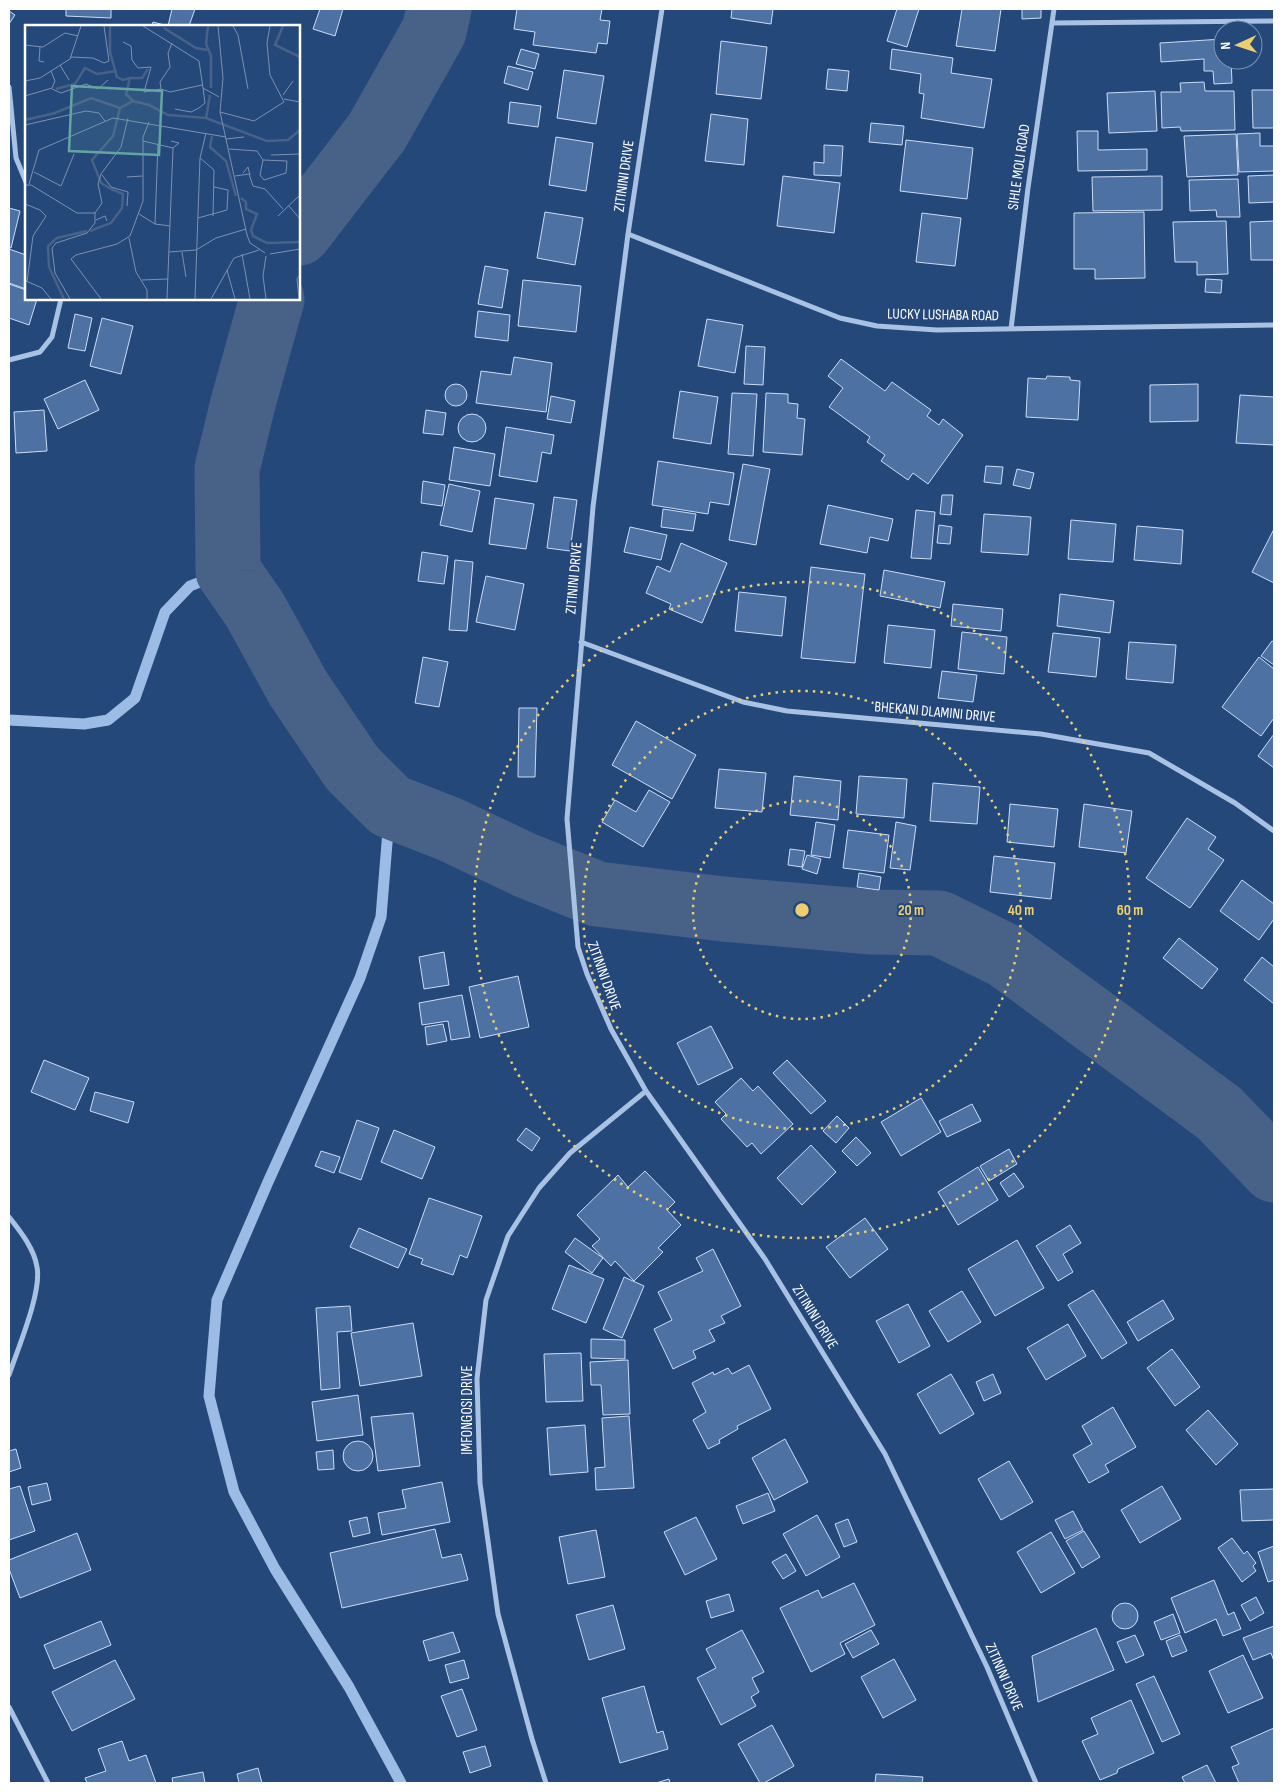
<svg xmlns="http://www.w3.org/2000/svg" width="1283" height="1792" viewBox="0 0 1283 1792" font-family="'Sofia Sans Condensed',sans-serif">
  <rect width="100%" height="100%" fill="#25487b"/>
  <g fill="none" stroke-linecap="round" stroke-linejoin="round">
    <path stroke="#9dbce5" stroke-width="11" d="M9 720 84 724 108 720 135 698 165 612 190 586 228 571
      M390 806 381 917 360 978 268 1182 217 1300 209 1396 234 1492 275 1569 349 1687 401 1783"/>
    <path stroke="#486186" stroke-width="65" d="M299 233 377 132 434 31 439 9
      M272 299 243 403 227 469 228 571 255 610 298 688 352 768 390 806 449 829 525 865 597 894 723 909 872 922 939 923 1006 956 1100 1025 1219 1113 1274 1170"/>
  </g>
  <path fill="#4e71a3" stroke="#cbdcf4" d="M66 9H111V18L66 16Z
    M172 9H195L189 26H152L153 22 168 26Z
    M320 9H343L335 36 313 29Z
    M517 9H602L600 20 610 21 607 44 598 43 596 53 533 45 535 32 514 29Z
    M732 9H773L771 24 731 18Z
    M897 9H919L907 47 887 41Z
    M962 9H1001L995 51 956 46Z
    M1022 9H1041V18L1022 19Z
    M9 11 15 15 9 24Z
    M1223 39V60H1231L1232 83 1214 84 1213 71H1204V59L1161 62 1160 43Z
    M721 41 767 47 761 99 716 94Z
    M521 49 539 54 535 69 516 64Z
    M892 49 953 58 951 73 992 79 984 128 921 118 924 94 919 93 921 74 890 69Z
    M508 66 533 72 528 90 504 83Z
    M828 69 849 71 847 91 826 89Z
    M564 70 604 76 596 124 557 118Z
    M1204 82 1205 91H1234L1235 130 1181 131 1180 127 1162 128 1161 92H1181L1180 83Z
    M1252 90H1274V128H1253Z
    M1155 91 1157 131 1109 133 1107 93Z
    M510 102 541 106 538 127 508 123Z
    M711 114 748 119 744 165 705 161Z
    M871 123 904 126 902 145 869 142Z
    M1077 131H1098V150L1147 149V170L1078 171Z
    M1260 133V146H1274V171L1239 172 1237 134Z
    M1236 134 1238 175 1187 177 1184 136Z
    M556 137 593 143 586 191 549 185Z
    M906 140 973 148 967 199 900 191Z
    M824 145 843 146 841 176 814 175V162L824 163Z
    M1274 175V202L1249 203 1248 176Z
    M783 176 840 183 834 233 777 226Z
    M1162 176V210L1093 211 1092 177Z
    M1238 179 1240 217H1217L1216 210 1190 211 1189 180Z
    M9 208 20 211 11 248 9 247Z
    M545 212 583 218 575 265 537 258Z
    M1144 212 1145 278 1095 279V269H1074V213Z
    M922 213 961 218 955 266 916 262Z
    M1226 221 1228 274 1197 275V262H1175L1173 222Z
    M1274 221V260H1251L1250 222Z
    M9 249 26 255V289L9 283Z
    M485 266 508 270 502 308 478 304Z
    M1206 279 1222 280 1221 293 1205 292Z
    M523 280 581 286 576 332 518 326Z
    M9 284 26 290V299H37L29 325 9 318Z
    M478 311 510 315 508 341 475 337Z
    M75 314 92 318 85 351 68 348Z
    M102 318 133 326 121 374 90 366Z
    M707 319 743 325 735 373 698 366Z
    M746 346 765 347 763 385 744 384Z
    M514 357 552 363 546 412 476 403 481 371 511 375Z
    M841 359 885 391 892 382 931 410 927 416 939 425 943 419 963 435 928 484 913 473 908 480 881 461 885 455 867 442 870 437 829 407 843 388 828 376Z
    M1047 376 1070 377V380L1080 381 1078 420 1026 417 1028 378 1046 379Z
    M85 380 99 410 58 429 44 399Z
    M1198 384V421L1150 422V385Z
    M445 395a11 11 0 1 1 22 0a11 11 0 1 1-22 0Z
    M680 391 718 397 711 444 673 438Z
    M732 393 757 394 753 456 728 454Z
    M766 393 788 394V403L798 404 797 418 805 419 802 455 763 452Z
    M1240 395 1274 397V445L1236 443Z
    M551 396 575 401 571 423 547 419Z
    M44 410 47 451 16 453 14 412Z
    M426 410 446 413 443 435 423 433Z
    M458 428a14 14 0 1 1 28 0a14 14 0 1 1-28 0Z
    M506 427 554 435 551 454 542 452 537 482 499 476Z
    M454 447 495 454 490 486 449 480Z
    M658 461 734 473 729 505 710 502 708 514 652 505Z
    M743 464 770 469 756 545 729 540Z
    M986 466 1003 467 1001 484 984 482Z
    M1017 469 1034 473 1030 489 1013 485Z
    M423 481 445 485 442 506 421 503Z
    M449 484 480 491 472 532 440 525Z
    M942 495H953L951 515 940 514Z
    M554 497 577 500 570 551 547 548Z
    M495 498 534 504 526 549 489 544Z
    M828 505 893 519 888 541 870 537 867 553 820 544Z
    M663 509 696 514 693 531 661 527Z
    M916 510 935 512 931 559 911 558Z
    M984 514 1031 517 1028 555 981 552Z
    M1071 520 1116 524 1113 562 1068 559Z
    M939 525 952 527 950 544 937 543Z
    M1137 526 1183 530 1181 564 1134 560Z
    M630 527 667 535 661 560 624 552Z
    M1274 529V583L1252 572Z
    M681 543 727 563 702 623 669 609 671 604 646 593 657 566 670 572Z
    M422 552 448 556 444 584 418 581Z
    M455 560 473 562 467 631 449 630Z
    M811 567 865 574 855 663 801 658Z
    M884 570 945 582 940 608 880 596Z
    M486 576 524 584 515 630 476 622Z
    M739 592 786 597 782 636 735 631Z
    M1060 594 1114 601 1110 633 1057 626Z
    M953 604 1003 609 1001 631 951 626Z
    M888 625 935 630 931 668 884 663Z
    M962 632 1007 637 1004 674 958 669Z
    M1053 633 1100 638 1096 677 1048 672Z
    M1272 641 1274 642V665L1261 656Z
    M1129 642 1176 645 1173 683 1126 679Z
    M423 657 448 662 439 707 415 703Z
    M1259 657 1274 669V718L1261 736 1222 707Z
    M942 671 977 675 973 702 938 698Z
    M519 708H537L535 777H518Z
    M636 721 696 755 672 799 612 765Z
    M1274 734V768L1258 756Z
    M719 769 766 773 762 812 715 808Z
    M794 776 841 781 838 820 790 815Z
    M859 776 907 779 904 818 856 814Z
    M933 783 980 787 977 824 930 821Z
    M649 790 670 802 643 847 602 822 615 800 636 812Z
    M1010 804 1058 809 1054 847 1007 842Z
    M1084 804 1132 811 1126 853 1079 847Z
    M1187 818 1216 837 1208 849 1224 860 1190 908 1146 878Z
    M816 822 835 825 830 858 811 855Z
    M896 822 916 826 910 870 890 868Z
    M848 830 889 835 884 873 843 868Z
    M790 849 805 851 802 867 788 865Z
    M807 855 821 859 817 874 802 869Z
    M994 856 1055 863 1051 899 990 892Z
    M859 873 881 877 879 890 857 887Z
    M1242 880 1274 904V919L1259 940 1220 911Z
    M1179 938 1218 969 1202 989 1163 958Z
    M444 952 449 985 424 989 419 957Z
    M1262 957 1274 967V1004L1244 980Z
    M518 976 529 1027 480 1038 469 987Z
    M462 995 470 1037 451 1040 448 1021 422 1025 419 1003Z
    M443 1024 447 1041 427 1045 425 1027Z
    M711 1026 733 1068 698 1085 677 1043Z
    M44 1060 89 1078 75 1110 31 1092Z
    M787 1060 826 1101 811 1114 773 1073Z
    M741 1078 753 1091 758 1086 793 1124 761 1154 752 1143 747 1147 721 1119 726 1114 715 1102Z
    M95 1092 134 1102 128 1123 90 1111Z
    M921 1098 941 1132 901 1156 881 1122Z
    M972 1104 981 1121 947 1137 939 1121Z
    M837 1116 849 1128 836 1143 823 1131Z
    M357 1120 379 1128 361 1180 339 1172Z
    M526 1128 540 1138 532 1151 517 1140Z
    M394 1130 435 1147 422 1179 381 1162Z
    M856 1137 871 1153 857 1166 842 1151Z
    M811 1145 836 1172 802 1205 777 1178Z
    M1009 1149 1017 1164 989 1181 980 1166Z
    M321 1151 340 1157 334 1173 315 1166Z
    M978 1167 998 1200 958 1225 938 1192Z
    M645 1171 675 1202 667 1210 681 1225 658 1248 663 1252 634 1281 615 1261 611 1266 592 1246 600 1239 577 1215 618 1175 628 1187Z
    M1014 1173 1024 1187 1009 1197 1000 1183Z
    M429 1198 482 1216 467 1258 460 1255 453 1275 421 1264 423 1259 409 1254Z
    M865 1218 888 1249 850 1278 826 1247Z
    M1070 1225 1081 1243 1063 1254 1073 1272 1058 1281 1036 1246Z
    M359 1228 407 1249 398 1268 350 1247Z
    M575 1238 603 1258 592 1273 565 1252Z
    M1017 1240 1044 1288 995 1316 968 1269Z
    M713 1249 741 1306 721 1316 725 1323 709 1330 715 1341 693 1351 696 1358 673 1369 654 1329 672 1320 658 1292 703 1271 696 1258Z
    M569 1265 604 1279 586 1323 552 1309Z
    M624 1277 644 1286 622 1338 603 1329Z
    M1093 1290 1127 1343 1102 1359 1068 1305Z
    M962 1291 981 1322 948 1342 929 1311Z
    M1163 1300 1174 1319 1138 1341 1127 1322Z
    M908 1304 930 1346 899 1363 876 1321Z
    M350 1306 352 1331 337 1332 340 1388 321 1390 316 1308Z
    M413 1323 422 1376 360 1386 351 1333Z
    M1068 1324 1086 1356 1046 1380 1027 1348Z
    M591 1339 625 1340V1359L591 1358Z
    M1172 1349 1200 1387 1175 1406 1147 1368Z
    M581 1353 583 1401 546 1402 544 1354Z
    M628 1360 630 1414 603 1415 601 1385H591L590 1362Z
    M749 1365 771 1409 737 1426 738 1429 719 1440 720 1443 708 1449 693 1420 706 1412 692 1383 713 1372 714 1375 728 1368 732 1374Z
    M951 1374 974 1414 940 1434 917 1394Z
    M993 1374 1001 1393 984 1401 976 1382Z
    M358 1395 363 1435 317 1441 312 1402Z
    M1113 1407 1136 1447 1105 1465 1109 1472 1089 1483 1073 1455 1092 1444 1082 1426Z
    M1208 1410 1238 1444 1216 1465 1186 1430Z
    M413 1413 420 1466 378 1471 371 1417Z
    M629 1416 634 1488 596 1490 595 1468 605 1467 602 1418Z
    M585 1425 588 1472 550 1475 547 1428Z
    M785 1439 808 1482 774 1500 752 1458Z
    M343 1456a15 15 0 1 1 30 0a15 15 0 1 1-30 0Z
    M16 1449 21 1468 9 1472V1451Z
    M333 1450 334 1469 318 1470 316 1452Z
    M1009 1461 1033 1502 1001 1520 978 1479Z
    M442 1482 450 1522 382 1535 378 1513 406 1508 402 1490Z
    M47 1483 51 1500 32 1505 28 1487Z
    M20 1486 35 1531 9 1540V1489Z
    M1162 1486 1181 1519 1140 1543 1121 1510Z
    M1274 1489V1520L1242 1521 1240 1490Z
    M768 1493 775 1511 743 1524 736 1506Z
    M1073 1511 1083 1530 1065 1539 1055 1520Z
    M817 1515 840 1557 806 1576 783 1534Z
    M367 1517 370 1533 353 1537 349 1521Z
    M696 1517 717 1559 685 1575 664 1532Z
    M848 1519 857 1542 844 1547 835 1524Z
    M435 1529 442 1558 461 1554 468 1580 342 1608 330 1553Z
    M596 1530 605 1577 568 1584 559 1537Z
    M1084 1531 1100 1557 1082 1568 1066 1541Z
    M1051 1532 1075 1573 1041 1593 1017 1552Z
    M77 1533 91 1570 20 1598 9 1569V1560Z
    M1232 1538 1244 1554 1247 1551 1256 1563 1253 1566 1256 1571 1242 1582 1218 1548Z
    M1274 1546V1580L1268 1582 1258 1552Z
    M786 1554 796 1571 783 1579 772 1562Z
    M1214 1580 1228 1615 1234 1612 1241 1629 1223 1636 1216 1619 1185 1633 1171 1598Z
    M854 1583 875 1625 840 1643 845 1654 811 1672 780 1608 818 1590 822 1598Z
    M729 1594 734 1611 711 1618 706 1601Z
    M1256 1597 1264 1613 1250 1621 1241 1605Z
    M1112 1616a13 13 0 1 1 26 0a13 13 0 1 1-26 0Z
    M613 1605 625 1649 589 1660 576 1615Z
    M1173 1614 1180 1633 1161 1640 1154 1622Z
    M101 1621 111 1645 54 1669 44 1645Z
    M1274 1626V1661L1271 1653 1253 1660 1243 1638Z
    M1096 1628 1114 1670 1038 1702 1032 1656Z
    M742 1630 764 1672 752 1678 759 1692 751 1697 756 1706 721 1725 697 1678 716 1668 706 1649Z
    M871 1630 879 1644 853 1658 845 1644Z
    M453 1632 460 1652 429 1661 423 1641Z
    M1135 1635 1144 1655 1126 1663 1117 1642Z
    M1180 1635 1187 1651 1172 1657 1166 1641Z
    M1243 1655 1263 1698 1228 1713 1209 1671Z
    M894 1659 916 1700 883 1718 861 1677Z
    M115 1660 135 1699 72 1731 52 1692Z
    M464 1660 469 1678 450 1683 445 1665Z
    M1154 1676 1180 1734 1162 1742 1136 1684Z
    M644 1686 657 1733 663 1731 668 1749 620 1763 602 1698Z
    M462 1689 477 1730 457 1737 441 1696Z
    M1131 1700 1154 1753 1118 1769 1117 1773 1100 1780 1082 1741 1098 1734 1091 1718Z
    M772 1725 794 1766 764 1783H760L738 1744Z
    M1274 1728V1783H1239L1232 1767 1239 1764 1231 1747Z
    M122 1741 129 1761 146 1755 156 1783H87L85 1778 106 1771 98 1749Z
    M485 1746 491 1766 470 1773 463 1752Z
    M1207 1765 1216 1783H1185L1182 1777Z
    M258 1768 262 1783H239L237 1774Z
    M203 1772 205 1783H173L172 1778Z
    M876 1774 923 1777 922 1783H875Z
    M669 1779 670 1783H656Z"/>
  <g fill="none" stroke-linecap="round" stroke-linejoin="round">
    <path stroke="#a9c2e4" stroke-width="5" d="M662 9 628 234 593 507 567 819 578 947 587 974 611 1029 646 1091 765 1259 885 1454 987 1667 1036 1783
      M1052 23 1274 21
      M9 87 16 158 26 182
      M628 234 840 318 877 326 937 330 1274 325
      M1011 329 1028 188 1054 9
      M9 360 40 352 52 337 61 299
      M581 642 743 702 787 711 1041 734 1149 753 1235 803 1274 831
      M9 1217C20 1231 34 1248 37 1267 42 1292 18 1348 9 1375
      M9 1707 48 1783
      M546 1783 532 1739 498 1614 480 1483 477 1379 486 1300 508 1236 539 1188 570 1153 646 1091"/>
  </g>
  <g fill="none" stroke="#edcd6e" stroke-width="2.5" stroke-dasharray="2.5 5">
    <circle cx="802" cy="910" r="109"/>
    <circle cx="802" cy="910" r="219"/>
    <circle cx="802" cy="910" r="328"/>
  </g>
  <g text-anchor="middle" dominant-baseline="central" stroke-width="4" stroke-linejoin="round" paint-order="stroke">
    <g font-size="15" fill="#fff" stroke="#25487b">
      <text transform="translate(1019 167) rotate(-82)">SIHLE MOLI ROAD</text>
      <text transform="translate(624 176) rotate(-82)">ZITININI DRIVE</text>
      <text transform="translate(943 315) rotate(1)">LUCKY LUSHABA ROAD</text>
      <text transform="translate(574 578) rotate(-85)">ZITININI DRIVE</text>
      <text transform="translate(935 712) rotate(5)">BHEKANI DLAMINI DRIVE</text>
      <text transform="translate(604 976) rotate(70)">ZITININI DRIVE</text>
      <text transform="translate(815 1317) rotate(58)">ZITININI DRIVE</text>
      <text transform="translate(467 1410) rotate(-90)">IMFONGOSI DRIVE</text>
      <text transform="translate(1004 1677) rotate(66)">ZITININI DRIVE</text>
    </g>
  </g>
  <g transform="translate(25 25)">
    <rect width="275" height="275" fill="#25487b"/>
    <path fill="none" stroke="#486186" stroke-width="2.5" d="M85 1V27L92 52 98 55 105 53 101 69 108 76M183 1 181 19 186 31V63M258 1 250 20 275 32M139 3 171 23 182 25M106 53H117L123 44M31 64 50 59 60 43 72 49 91 46M181 93 185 70M0 95 30 88 66 73 95 83M187 111 185 122 201 136 211 171M86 164 76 158 67 135 88 111 95 83 108 76 124 80 143 90 181 93 242 116 263 115 275 105M216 173 221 177V184L232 189 226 205 228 211 242 218 275 217M65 206 86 198 97 183 98 169 86 164M39 274 24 242 23 221 32 213 62 206"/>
    <path fill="none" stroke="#7c91b0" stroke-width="1" d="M118 1 174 36 178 63 194 72M193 1 198 53 195 87 222 210 225 218 240 228M208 1 213 10 223 64M98 17 106 21 107 35 113 43 126 42 119 67 136 64M147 18 143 28 145 42 135 57 136 64 145 67 177 60M0 20 18 22 40 8 53 11M15 22 14 36 19 37M46 32 68 33 79 38 84 36 79 1M35 40 44 55M0 56 15 53 45 34 56 1M27 64 36 68 61 59 73 64 83 55M258 70 268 56M0 71 27 63 30 56 26 46M259 74 275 77M150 84 166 87 174 83 180 78 178 63M195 87 229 96 259 77 245 50 242 18 245 1M0 100 61 86 74 88 80 96M201 114 219 112M118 116 148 123 142 274M146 116 154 118 148 123M204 124 232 126 238 135 235 150 239 155 261 148 262 136 238 135M246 130 275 129M175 133 189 145 188 191M9 147 36 161M218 148 223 142 225 150M77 150 86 162 103 167 102 181M210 151 224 149 228 161 240 164 258 184M102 152 117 151M4 159 14 125 88 93 201 112M0 160H6L52 188H70L77 178 73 159 76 149 96 122 103 93M36 161 49 129M0 179 15 185 21 191 8 211 2 257M264 181 275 194M114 189 130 199 145 201M253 191 275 170M173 193 202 185 203 165 189 162M71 195 80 191 82 196M130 199 133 119M104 213 111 247 122 265V274M144 227 171 225 191 213 221 204M157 227 161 252M217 229 225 274M245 229 275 224M241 231 238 251 241 274M202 245 210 274M117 255 143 254M1 256 17 263 26 274M45 274 30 248 27 223 31 218 62 208 70 198V188M76 274 46 234 51 230 92 219 105 211 118 176V112L124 97M170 274 175 133 181 108M186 274 209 233 234 225M274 274 272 254 275 250"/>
    <path fill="#63a6a1" fill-opacity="0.15" stroke="#63a6a1" stroke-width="2.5" d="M47 61 137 66 134 130 44 126Z"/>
    <rect width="275" height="275" fill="none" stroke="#fff" stroke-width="2.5"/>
  </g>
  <circle cx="802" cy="910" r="8" fill="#edcd6e" stroke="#25487b" stroke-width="2.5"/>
  <g font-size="15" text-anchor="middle" font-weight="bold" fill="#edcd6e" stroke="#25487b" stroke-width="4" stroke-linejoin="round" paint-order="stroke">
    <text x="911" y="915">20 m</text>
    <text x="1021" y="915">40 m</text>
    <text x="1130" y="915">60 m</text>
  </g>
  <rect width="1283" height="1792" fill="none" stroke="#ffffff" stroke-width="20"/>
  <g transform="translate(1238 45) rotate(267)"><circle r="24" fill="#25487b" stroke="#7c91b0"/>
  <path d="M0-4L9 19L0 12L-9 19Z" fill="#edcd6e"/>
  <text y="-8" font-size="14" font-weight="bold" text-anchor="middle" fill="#ffffff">N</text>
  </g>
</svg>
